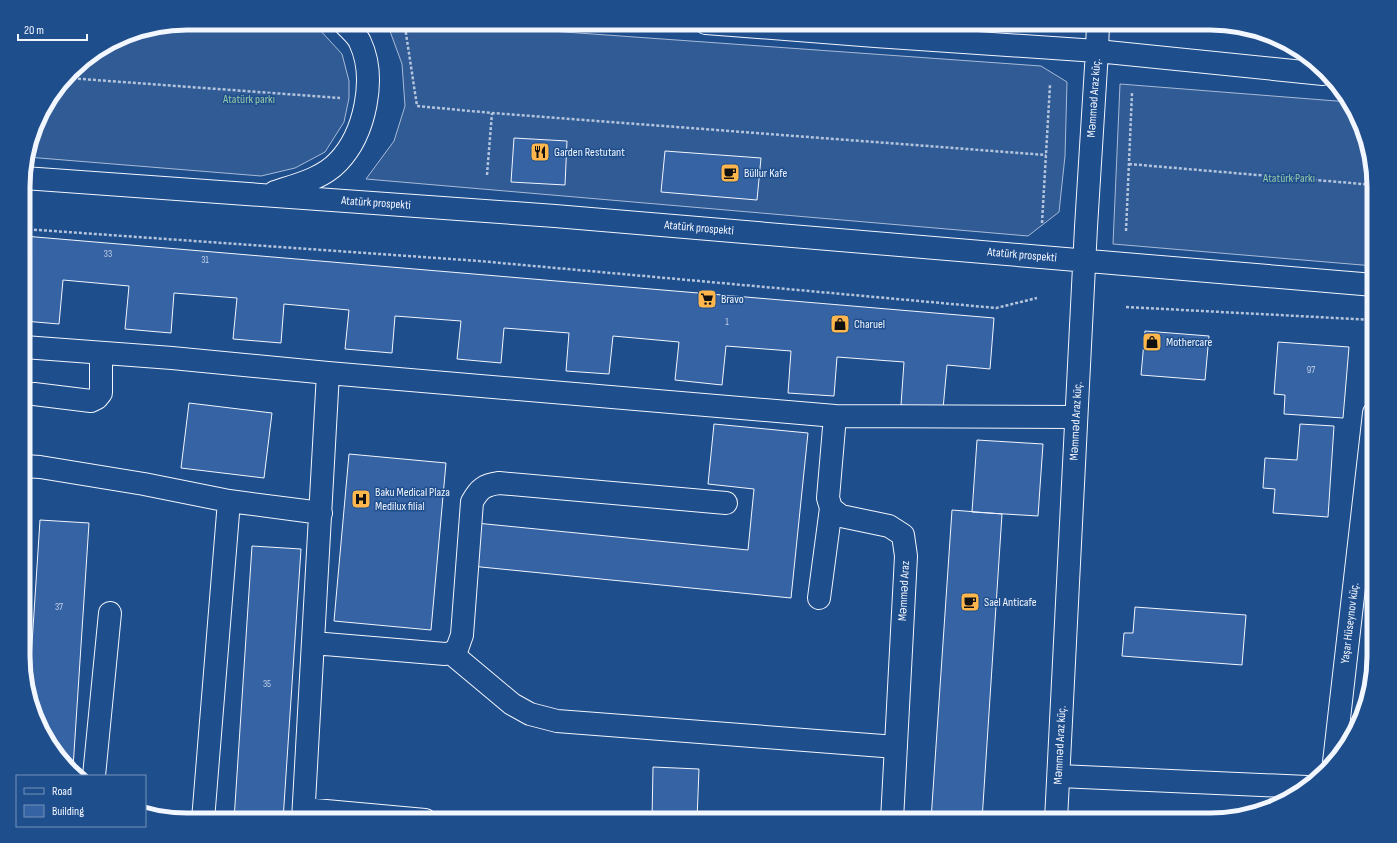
<svg xmlns="http://www.w3.org/2000/svg" width="1397" height="843" viewBox="0 0 1397 843" font-family="'Sofia Sans Condensed',sans-serif">
  <rect width="100%" height="100%" fill="#1f4e8c"/>
  <path fill="#305b95" stroke="#a8bbd7" d="M187 23H306L319 29 342 54 349 81V98L344 122 325 152 295 168 261 176 27 157 40 114 79 64 124 35Z
    M387 23H438L1041 66 1067 82 1065 156 1059 212 1028 236 366 179 394 141 405 106 402 64Z
    M1120 84 1349 102 1365 134 1374 176V266L1113 244Z"/>
  <path fill="#3563a3" stroke="#f2f6ff" d="M514 138 567 141 565 185 511 182Z
    M665 151 761 158 757 200 661 192Z
    M24 236 994 318 990 369 947 365 943 409 901 405 904 362 837 357 834 396 788 393 791 351 726 346 722 385 675 380 679 342 613 336 609 374 566 371 569 333 504 328 501 363 457 359 461 321 395 316 392 353 345 349 349 310 284 304 281 343 233 339 237 298 174 293 171 333 125 329 129 286 63 280 59 324 24 321Z
    M1145 331 1209 336 1205 380 1141 375Z
    M1278 342 1349 347 1343 418 1284 414 1285 395 1274 394Z
    M189 403 272 413 264 478 181 468Z
    M714 424 808 433 791 598 471 566 476 523 748 550 754 489 708 484Z
    M1300 424 1334 426 1328 517 1273 513 1275 489 1263 488 1265 458 1297 460Z
    M977 440 1043 444 1038 516 972 512Z
    M349 454 446 463 431 630 334 621Z
    M952 510 1002 514 982 820H931Z
    M40 520 89 523 73 768 50 747 29 690Z
    M252 546 301 549 283 820H234Z
    M1135 607 1246 615 1242 665 1122 656 1124 633H1133Z
    M653 767 699 769 697 820H652Z"/>
  <g fill="none" stroke-linecap="round" stroke-linejoin="round">
    <g stroke="#f2f6ff" stroke-width="24">
      <path id="minor" d="M1097 51 1098 23
        M24 347 172 358 328 373 835 416 1076 417
        M34 394 91 401 97 398 101 393V353
        M835 416 828 498 831 508 841 516 889 526 903 535 906 556 892 820
        M24 466 40 467 144 484 229 501 321 513
        M819 598 831 508
        M313 643 445 654 451 653 457 649 462 635 472 502C479 489 484 485 499 483L726 503
        M451 653 512 704 530 714 557 721 896 747
        M1334 762 1374 413
        M94 776 110 613
        M1059 776 1307 787
        M304 809 425 820
        M203 820 229 501
        M303 820 328 373"/>
    </g>
    <g stroke="#f2f6ff" stroke-width="24">
      <path id="major" d="M706 23 875 36 1097 51 1323 74
        M24 178 555 216 1374 285
        M275 192C296 185 322 179 338 162 365 134 377 78 360 42 357 35 349 29 344 23
        M1056 820 1086 227 1097 51"/>
    </g>
    <path stroke="#b3c4dc" stroke-width="2.5" stroke-dasharray="3 2" stroke-linecap="butt" d="M1136 23 1262 32
      M405 27 417 106 492 113 1046 155
      M68 78 340 98
      M1129 164 1374 185
      M487 175 492 113
      M1042 223 1050 85
      M24 229 479 261 996 308 1037 298
      M1126 231 1132 93
      M1126 307 1374 320"/>
    <use href="#minor" stroke="#1f4e8c" stroke-width="22"/>
    <use href="#major" stroke="#1f4e8c" stroke-width="22"/>
  </g>
  <defs>
    <g id="restaurant-square" transform="scale(1)"><rect x="-9" y="-9" width="18" height="18" rx="4" fill="#ffb74d" stroke="#1f4e8c"/><path d="M-5-6h1v4h1v-4h1v4h1v-4h1v5L-1.5 .5V6h-2V.5L-5-1ZM5-6V6H3V1.5H1.5Q1.5-4 5-6Z" fill="#111"/></g>
    <g id="cafe-square" transform="scale(1)"><rect x="-9" y="-9" width="18" height="18" rx="4" fill="#ffb74d" stroke="#1f4e8c"/><path d="M-5.5-4.5H6V0H3Q3 3.5 0 3.5H-2.5Q-5.5 3.5-5.5 0ZM3-3.2v2h1.7v-2ZM-6 4.5H4V6H-6Z" fill="#111"/></g>
    <g id="supermarket-square" transform="scale(1)"><rect x="-9" y="-9" width="18" height="18" rx="4" fill="#ffb74d" stroke="#1f4e8c"/><path d="M-6-5.5h2.5l.6 2H6L4.5 2H-2.5L-4.4-4H-6ZM-1.5 3.2a1.3 1.3 0 1 0 .1 0ZM3 3.2a1.3 1.3 0 1 0 .1 0Z" fill="#111"/></g>
    <g id="shop-square" transform="scale(1)"><rect x="-9" y="-9" width="18" height="18" rx="4" fill="#ffb74d" stroke="#1f4e8c"/><path d="M-5-2.5h2.3a2.7 3.5 0 0 1 5.4 0H5L5.5 6h-11ZM-1.5-2.5h3a1.5 2.3 0 0 0-3 0Z" fill="#111"/></g>
    <g id="hospital-square" transform="scale(1)"><rect x="-9" y="-9" width="18" height="18" rx="4" fill="#ffb74d" stroke="#1f4e8c"/><path d="M-5-5h3v3.5h4V-5h3V5h-3V1.5h-4V5h-3Z" fill="#111"/></g>
  </defs>
  <g fill-rule="evenodd">
    <use href="#restaurant-square" x="540" y="152"/>
    <use href="#cafe-square" x="730" y="173"/>
    <use href="#supermarket-square" x="707" y="299"/>
    <use href="#shop-square" x="840" y="324"/>
    <use href="#shop-square" x="1152" y="342"/>
    <use href="#hospital-square" x="361" y="499"/>
    <use href="#cafe-square" x="970" y="602"/>
  </g>
  <g text-anchor="middle" dominant-baseline="central" stroke-width="3" stroke-linejoin="round" paint-order="stroke">
    <g font-size="10" fill="#c3d1e8">
      <text x="108" y="254">33</text>
      <text x="205" y="260">31</text>
      <text x="727" y="322">1</text>
      <text x="1311" y="370">97</text>
      <text x="59" y="607">37</text>
      <text x="267" y="684">35</text>
    </g>
    <g font-size="12" fill="#f2f6ff" stroke="#1f4e8c">
      <text transform="translate(1094 98) rotate(-86)">Məmməd Araz küç.</text>
      <text transform="translate(376 203) rotate(4)">Atatürk prospekti</text>
      <text transform="translate(699 228) rotate(5)">Atatürk prospekti</text>
      <text transform="translate(1022 255) rotate(5)">Atatürk prospekti</text>
      <text transform="translate(1076 421) rotate(-87)">Məmməd Araz küç.</text>
      <text transform="translate(904 591) rotate(-87)">Məmməd Araz</text>
      <text transform="translate(1350 623) rotate(-83)">Yaşar Hüseynov küç.</text>
      <text transform="translate(1060 745) rotate(-87)">Məmməd Araz küç.</text>
    </g>
    <g font-size="12" fill="#97c8a6" stroke="#1f4e8c">
      <text x="249" y="99">Atatürk parkı</text>
      <text x="1289" y="178">Atatürk Parkı</text>
    </g>
    <g font-size="12" fill="#f2f6ff" stroke="#1f4e8c" text-anchor="start">
      <text x="554" y="152">Garden Restutant</text>
      <text x="744" y="173">Büllur Kafe</text>
      <text x="721" y="299">Bravo</text>
      <text x="854" y="324">Charuel</text>
      <text x="1166" y="342">Mothercare</text>
      <text x="375" y="492">Baku Medical Plaza<tspan x="375" dy="14">Medilux filial</tspan></text>
      <text x="984" y="602">Sael Anticafe</text>
    </g>
  </g>
  <path d="M0 0H1397V843H0ZM187 30H1210A157 157 0 0 1 1367 187V656A157 157 0 0 1 1210 813H187A157 157 0 0 1 30 656V187A157 157 0 0 1 187 30Z" fill="#1f4e8c" fill-rule="evenodd"/>
  <path fill="none" stroke="#f2f6ff" stroke-width="5" d="M187 30H1210A157 157 0 0 1 1367 187V656A157 157 0 0 1 1210 813H187A157 157 0 0 1 30 656V187A157 157 0 0 1 187 30Z"/>
  <rect x="16" y="775" width="130" height="52" fill="#1f4e8c" stroke="#7391ba"/>
  <rect x="24" y="788" width="20" height="6" fill="#1f4e8c" stroke="#7391ba"/>
  <text x="52" y="795" font-size="12" fill="#f2f6ff">Road</text>
  <rect x="24" y="805" width="20" height="12" fill="#3563a3" stroke="#7391ba"/>
  <text x="52" y="815" font-size="12" fill="#f2f6ff">Building</text>
  <path d="M18 34v6h69v-6" fill="none" stroke="#f2f6ff" stroke-width="2"/>
  <text x="24" y="34" font-size="12" fill="#f2f6ff" stroke="#1f4e8c" stroke-width="3" paint-order="stroke">20 m</text>
</svg>
